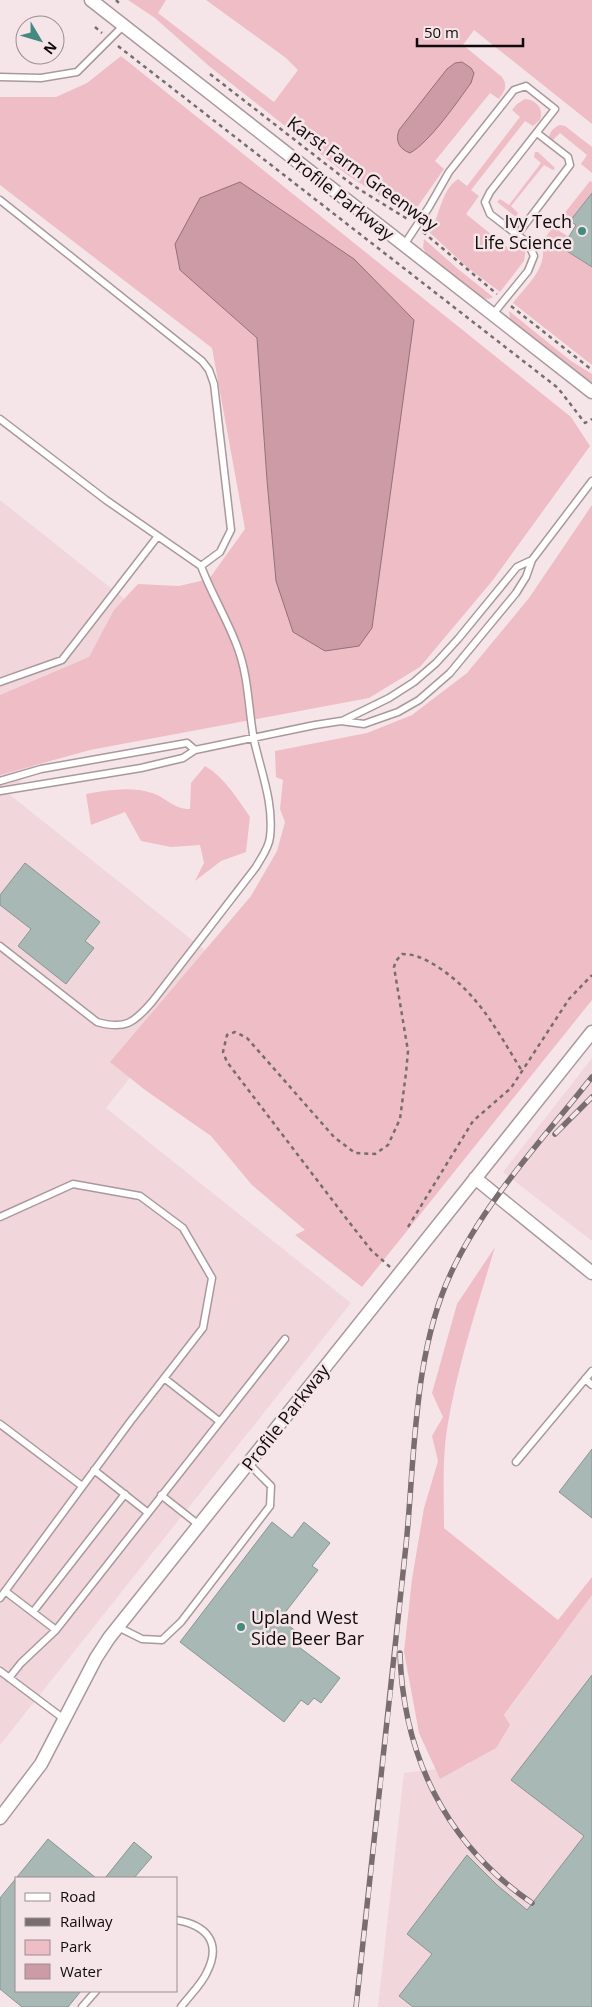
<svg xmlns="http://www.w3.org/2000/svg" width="592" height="2007" viewBox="0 0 592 2007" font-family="'Open Sans',sans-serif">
  <rect width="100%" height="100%" fill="#f6e5e8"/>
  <path fill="#f1d7dc" d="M0 500 150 619 10 795 221 963 106 1108 351 1303 0 1745Z
    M592 1058V1241L503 1172Z
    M592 1595V2007H378L404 1773 468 1765Z"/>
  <path fill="#efbdc6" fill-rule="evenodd" d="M128 0H166L158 13 274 102 298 70 286 58 206 0H592V124L474 30 463 45 502 77C508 86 505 90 499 99L490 93 435 161 444 169 411 216 346 174 209 66 155 18Z
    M121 56 571 417 590 446 493 580 420 667 369 698 90 750 0 775V695L89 657 114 610 138 584 179 586 209 579 245 529 212 348 0 185V97H56L87 83ZM413 320 372 628 325 651 293 632 276 581 267 480 257 338Z
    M525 99C537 100 544 109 540 120L533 126 525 121 471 190 479 196 466 214 512 251 519 242 526 248 524 261 500 292 468 268 429 232C441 216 440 191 458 179L467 186 520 117 512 110 517 104Z
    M560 125 565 126 592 147V173L581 164 587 155 560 133 552 141 549 140C548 133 554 127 560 125Z
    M535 152H538L555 168 553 170 544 165 511 206 518 213 516 217 497 202 500 199 509 205 541 163 534 157Z
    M590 181 592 182V193L570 221 563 215Z
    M553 227 569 237 562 248 592 267V365L513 303C526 286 550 266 541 243Z
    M424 239 458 269 493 297 489 299 482 298 427 254 423 248Z
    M509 311 571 361 592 374V383L510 319Z
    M592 505V1000L362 1287 295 1235 305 1230 252 1185 211 1136 145 1090 110 1062 251 896 277 851 285 822 280 809 283 780 276 777 275 751 367 733 412 715 467 673 529 598Z
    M205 766C225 778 237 798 250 817L246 852 221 861 195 881 204 863 200 845 171 847 141 841 125 812 91 825 86 794C107 790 131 786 152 793 167 798 173 809 190 809L191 783Z
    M495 1247C477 1307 457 1367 447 1429 442 1461 444 1495 444 1528L558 1620 592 1577V1595L504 1715 510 1725 496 1748 440 1779 419 1733 404 1652 412 1579 424 1508 438 1461 432 1436 443 1417 432 1393 457 1304Z"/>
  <path fill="#cc9ba5" stroke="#937077" d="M462 62 471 68 474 73 471 83C458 101 429 143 410 153 399 149 395 141 399 130L447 69 455 63Z
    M240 182 354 259 414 320 372 628 359 646 325 651 293 632 276 581 267 480 257 338 180 270 175 244 200 198Z"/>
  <path fill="#a8b8b5" stroke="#869693" d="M592 193V267L562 248 576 225 570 221Z
    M25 863 100 922 85 941 94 948 66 984 18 946 31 929 0 905V895Z
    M592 1449V1518L559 1492Z
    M272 1522 292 1538 304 1522 330 1543 312 1566 318 1570 280 1619 301 1635 295 1644 340 1678 321 1703 314 1698 308 1705 301 1700 284 1722 180 1642Z
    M592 1675V2007H413L399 1996 432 1954 407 1934 467 1855 497 1885 527 1910 584 1836 511 1780Z
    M48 1839 96 1878H16V1991H81L68 2007H22L0 1989V1898Z
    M134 1842 152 1857 134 1878H105Z"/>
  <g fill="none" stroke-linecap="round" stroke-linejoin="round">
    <g stroke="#a9999c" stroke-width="9">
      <path id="service" d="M0 77 41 78 77 72 123 26
        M0 200 202 361 209 370 214 384 231 530 220 552 201 566 106 500 0 419
        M517 235 570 165 568 157 537 133
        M404 245 429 207 449 172 514 90 526 86 555 109 490 192 485 202 490 214 528 243 534 256 528 271 493 314
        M0 682 62 660 158 536
        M342 721 389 698 414 682 436 663 458 639 517 567 532 560
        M0 781 41 769 187 743 195 750
        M0 791 141 768 183 758 195 750 315 725 341 721 364 724 398 712 419 700 450 673 516 593 526 577 532 560 592 481
        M0 946 97 1022C125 1030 134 1023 152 1002L256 867C261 858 269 848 270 837 274 803 261 772 254 740 248 708 249 677 237 646 227 619 211 593 201 566
        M0 1217 73 1184 140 1196 183 1228 212 1278 203 1328 130 1422 0 1598
        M164 1378 219 1421
        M585 1379 592 1385
        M0 1424 82 1486
        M516 1462 592 1371
        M94 1470 147 1512
        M161 1495 199 1525
        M5 1591 56 1630
        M33 1612 125 1494
        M118 1627 142 1639 162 1640 181 1622 270 1506 271 1486 248 1463
        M0 1671 64 1719
        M9 1678 21 1663 56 1630 285 1339
        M176 1920C206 1925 222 1942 207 1972 202 1984 189 1996 181 2007
        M82 2007 96 1991"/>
    </g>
    <g stroke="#a9999c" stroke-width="15">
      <path id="minor" d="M91 0 592 392
        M475 1178 592 1273
        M0 1818 41 1764 96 1658 109 1638 592 1032"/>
    </g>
    <path stroke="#776d6f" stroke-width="2.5" stroke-dasharray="4 4" stroke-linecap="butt" d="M116 0 121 5
      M95 27 102 33
      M118 46 558 388 585 423 592 419
      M210 74 354 186 409 220
      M423 232 497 294
      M511 306 592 370
      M408 1227 473 1121 511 1088 569 999 592 975
      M390 1267 371 1250 349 1222 227 1062 223 1052 227 1035 235 1032 247 1038 334 1137 355 1153 375 1154 388 1145 400 1119 406 1073 408 1051 394 967 396 961 402 954C416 954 427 960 438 967 479 994 497 1031 522 1071"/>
    <use href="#service" stroke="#fff" stroke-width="6"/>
    <use href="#minor" stroke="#fff" stroke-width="12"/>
    <g stroke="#786e70" stroke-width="5.5">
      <path id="rail" d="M555 1134 592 1097
        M400 1653C403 1756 446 1844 532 1903
        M356 2007C373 1853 390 1699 406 1545 415 1457 413 1354 451 1273 484 1202 543 1139 592 1077"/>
    </g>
    <use href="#rail" stroke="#f6e5e8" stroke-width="4" stroke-dasharray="11" stroke-linecap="butt"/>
  </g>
  <g fill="#458a81" stroke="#f6e5e8" stroke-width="2">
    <circle cx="582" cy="231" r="5"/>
    <circle cx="241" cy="1627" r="5"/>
  </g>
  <g text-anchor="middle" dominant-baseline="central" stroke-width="5" stroke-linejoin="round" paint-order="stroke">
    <g font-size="18" fill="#0f0a0b" stroke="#f6e5e8">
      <text transform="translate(363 173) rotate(36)">Karst Farm Greenway</text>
      <text transform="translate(341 196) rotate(38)">Profile Parkway</text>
      <text transform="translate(285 1417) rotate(-52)">Profile Parkway</text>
    </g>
    <g font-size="18" fill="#0f0a0b" stroke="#f6e5e8" text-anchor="end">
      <text x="572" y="221">Ivy Tech<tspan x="572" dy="21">Life Science</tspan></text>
      <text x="251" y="1617" text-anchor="start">Upland West<tspan x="251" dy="21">Side Beer Bar</tspan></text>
    </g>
  </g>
  <rect x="15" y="1877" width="162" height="115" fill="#f6e5e8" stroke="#9a8d90"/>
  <rect x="25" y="1893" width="25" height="8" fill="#ffffff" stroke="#9a8d90"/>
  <text x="60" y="1902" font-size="15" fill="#0f0a0b">Road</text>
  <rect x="25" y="1918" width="25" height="8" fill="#786e70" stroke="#9a8d90"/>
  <text x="60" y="1927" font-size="15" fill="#0f0a0b">Railway</text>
  <rect x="25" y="1940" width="25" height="15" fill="#efbdc6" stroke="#9a8d90"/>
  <text x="60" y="1952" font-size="15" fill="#0f0a0b">Park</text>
  <rect x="25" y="1964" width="25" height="15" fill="#cc9ba5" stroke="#9a8d90"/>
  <text x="60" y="1977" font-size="15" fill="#0f0a0b">Water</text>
  <g transform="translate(40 40) rotate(128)"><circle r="24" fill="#f6e5e8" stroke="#9a8d90"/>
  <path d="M0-4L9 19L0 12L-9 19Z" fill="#458a81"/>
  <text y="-8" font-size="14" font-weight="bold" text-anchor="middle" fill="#0f0a0b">N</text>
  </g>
  <path d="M417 38v8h106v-8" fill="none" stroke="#0f0a0b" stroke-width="2.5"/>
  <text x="424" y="38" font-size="15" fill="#0f0a0b" stroke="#f6e5e8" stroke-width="4" paint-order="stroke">50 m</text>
</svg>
